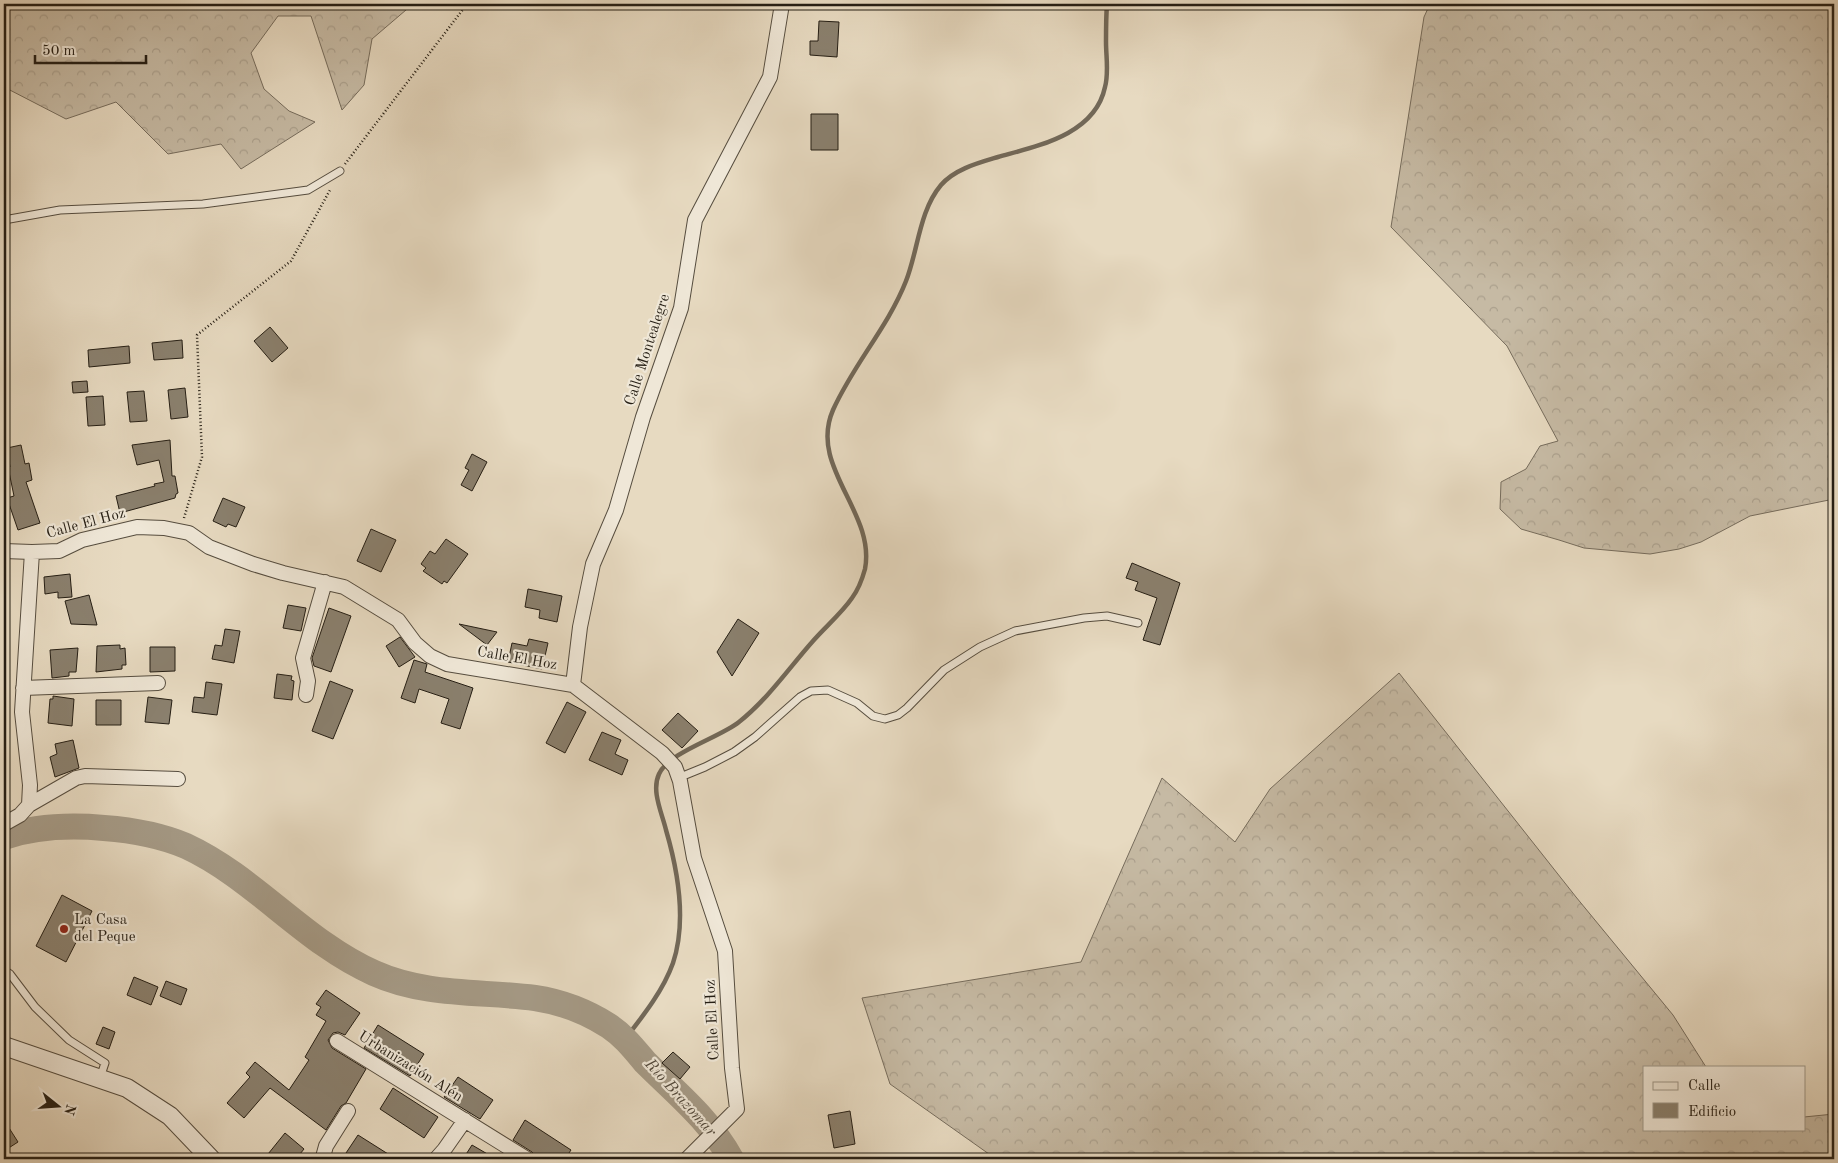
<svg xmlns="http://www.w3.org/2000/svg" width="1838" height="1163" viewBox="0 0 1838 1163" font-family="'Old Standard TT',serif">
  <defs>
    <pattern id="forest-crowns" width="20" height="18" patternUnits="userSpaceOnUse" patternTransform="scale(1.25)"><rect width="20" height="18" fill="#c6baa4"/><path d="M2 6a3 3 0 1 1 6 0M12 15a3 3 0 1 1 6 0" fill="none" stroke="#aa9f8c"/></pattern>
  </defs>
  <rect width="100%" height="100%" fill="#e7dac1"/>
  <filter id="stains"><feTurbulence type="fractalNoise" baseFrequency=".004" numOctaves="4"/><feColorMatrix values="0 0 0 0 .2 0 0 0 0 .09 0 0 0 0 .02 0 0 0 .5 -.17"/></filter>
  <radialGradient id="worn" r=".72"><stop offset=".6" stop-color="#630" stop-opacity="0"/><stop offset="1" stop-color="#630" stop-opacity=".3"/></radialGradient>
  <path fill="url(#forest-crowns)" stroke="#766c5c" d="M4 4H413L372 39 364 85 342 110 311 16H278L251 53 264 89 289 111 315 122 241 169 221 144 168 154 116 102 66 119 4 87Z
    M1430 4H1834V499L1750 516 1701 542 1679 549 1650 554 1584 548 1559 540 1521 529 1500 509 1501 482 1526 469 1540 446 1558 441 1507 346 1391 227 1424 17Z
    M1399 673 1576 897 1673 1015 1706 1067H1644V1129H1804V1117L1834 1114V1159H996L890 1084 862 998 1081 962 1162 778 1235 842 1270 789Z"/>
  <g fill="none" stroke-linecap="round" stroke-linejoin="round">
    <path stroke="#726858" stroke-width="4.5" d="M625 1039C643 1016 663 991 673 963 687 921 678 871 666 830 662 813 651 791 659 774 669 752 719 738 739 722 768 699 789 668 813 641 825 627 841 614 852 598 858 590 862 580 865 569 876 512 808 467 833 410 853 365 888 327 906 281 918 251 919 211 941 185 955 169 978 163 998 157 1037 146 1095 135 1105 87 1109 73 1106 57 1106 42 1106 30 1106 17 1107 4"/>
    <path stroke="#a59a86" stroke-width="26" d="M4 837C36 826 70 825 104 828 131 830 160 835 186 846 255 878 304 942 374 973 425 996 481 991 535 998 562 1002 587 1012 609 1026 624 1036 634 1049 645 1062 676 1093 710 1120 731 1159"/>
  </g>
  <path fill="#8a806e" stroke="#251e14" d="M819 21 839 22 837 57 810 55V41H818Z
    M811 114H838V150H811Z
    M270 327 288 348 272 362 254 341Z
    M182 340 183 358 154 360 152 343Z
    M129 346 130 363 89 367 88 350Z
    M87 381 88 392 73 393 72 382Z
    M185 388 188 417 171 419 168 390Z
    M144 391 147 421 130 422 127 392Z
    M103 396 105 425 88 426 86 397Z
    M170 440 172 476H175L178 493 176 494 175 498 120 513 116 496 155 486 154 484 164 482 159 460 137 465 132 445Z
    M21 445 25 464 29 463 32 480 26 482 40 523 18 530 7 498 14 496 8 467H10L7 448Z
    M472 454 487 462 472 491 461 485 469 470 465 468Z
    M223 498 245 507 236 527 228 524 226 527 213 521Z
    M371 529 396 540 381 572 357 561Z
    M446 539 468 554 447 583 444 581 442 584 423 571 426 568 421 564 430 551 435 554Z
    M1132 563 1180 583 1160 645 1143 640 1157 598 1135 590 1138 582 1126 578Z
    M70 574 72 597 58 598V592L45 594 44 577Z
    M528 589 562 596 557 622 539 618 540 610 525 607Z
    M89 595 97 625 71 624 65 601Z
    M288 605 306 608 301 631 283 628Z
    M329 608 351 616 331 672 314 666 312 658Z
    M738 619 759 633 732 676 717 652Z
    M459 624 497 632 487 645Z
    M225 629 240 631 234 663 212 659 215 645 222 646Z
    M400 637 415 657 399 667 386 646Z
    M529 639 548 643 542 669 508 662 512 643 527 646Z
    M120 645V649L125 648 126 665H122V669L96 672 97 646Z
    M150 647H175V671L150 672Z
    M78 648 76 672H69V676L52 678 50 650Z
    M414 660 427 664 425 672 473 688 460 729 441 723 449 699 419 689 415 703 401 698Z
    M277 674 292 676 291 680 294 681 292 700 274 698Z
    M330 681 353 690 333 739 312 731Z
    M206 682 222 684 217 715 192 712 194 697 204 698Z
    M53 696 74 699 72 726 48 723 50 699H53Z
    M148 697 172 700 169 724 145 722Z
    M96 700H121V725H96Z
    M567 702 586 712 565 753 546 743Z
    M678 713 698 731 682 748 662 730Z
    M602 732 621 740 615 754 628 760 622 775 589 760Z
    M73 740 79 768 55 777 50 757 57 754 55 744Z
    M62 895 92 911 66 962 36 946Z
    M134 977 158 987 151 1005 127 995Z
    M166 981 187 989 181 1005 160 996Z
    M326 990 360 1013 345 1035 338 1032 333 1033 328 1040 332 1048 366 1069 346 1103 341 1106 326 1130 270 1088 244 1118 227 1103 250 1077 246 1073 255 1062 289 1090 309 1060 305 1057 326 1021 316 1015 321 1007 316 1004Z
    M378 1025 424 1054 410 1076 364 1048Z
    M103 1027 115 1032 109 1049 96 1044Z
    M673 1052 690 1067 680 1079 662 1063Z
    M458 1077 493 1100 480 1119 444 1097Z
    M393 1088 438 1117 424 1138 380 1109Z
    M850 1111 855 1144 834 1148 828 1115Z
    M4 1120 18 1142 4 1151Z
    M525 1120 571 1150 565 1159H537L532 1152 513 1140Z
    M285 1133 304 1149 296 1159H264Z
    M358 1135 396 1159H342Z
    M472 1145 496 1159H463Z"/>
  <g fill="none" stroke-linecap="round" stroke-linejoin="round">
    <g stroke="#564d3f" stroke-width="9">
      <path id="service" d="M4 220 60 210 203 204 308 190 340 171
        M678 778 705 767 734 752 755 737 800 697 811 691 828 690 857 703 873 716 885 719 898 715 907 708 944 670 980 647 1015 631 1084 618 1107 616 1138 623
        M4 970 10 974 35 1007 69 1040 105 1063 100 1078"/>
    </g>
    <g stroke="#564d3f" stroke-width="16">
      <path id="minor" d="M4 551 32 552 59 551 82 540 137 527 164 528 189 533 209 547 253 564 283 573 344 587 398 620 415 643 430 656 447 664 573 685 662 753 675 767 680 781 694 858 725 951 732 1068 737 1109 687 1159
        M573 685 580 627 593 564 616 510 643 417 681 308 695 220 770 77 782 4
        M23 688 158 683
        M306 695 308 681 303 658 325 582
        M29 805 76 778 85 776 178 779
        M4 824 20 815 29 805 30 785 22 712 32 552
        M337 1041 527 1159
        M327 1159 323 1157 326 1146 348 1111
        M436 1159 444 1150 465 1120"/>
    </g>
    <g stroke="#564d3f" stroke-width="20">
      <path id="tertiary" d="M4 1046 127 1088 170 1116 211 1159"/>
    </g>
    <path stroke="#251e14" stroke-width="2.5" stroke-dasharray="1 2.5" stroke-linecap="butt" d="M345 164 467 4
      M184 518 202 457 197 335 291 261 330 190"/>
    <use href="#service" stroke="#efe7d7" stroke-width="7"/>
    <use href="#minor" stroke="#efe7d7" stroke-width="14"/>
    <use href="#tertiary" stroke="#efe7d7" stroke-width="18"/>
  </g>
  <circle fill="#8f2418" stroke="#efe7d7" stroke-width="2" cx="64" cy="929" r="5"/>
  <g text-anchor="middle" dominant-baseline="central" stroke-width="4.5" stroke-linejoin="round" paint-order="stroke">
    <g font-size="15" fill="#251e14" stroke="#efe7d7">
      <text transform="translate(648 350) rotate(-72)">Calle Montealegre</text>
      <text transform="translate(86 524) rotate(-15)">Calle El Hoz</text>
      <text transform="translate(517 659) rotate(10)">Calle El Hoz</text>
      <text transform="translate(713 1020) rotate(-93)">Calle El Hoz</text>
      <text transform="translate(410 1067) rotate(32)">Urbanización Alén</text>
    </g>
    <g font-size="15" fill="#251e14" stroke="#efe7d7" text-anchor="start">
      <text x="74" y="920">La Casa<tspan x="74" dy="17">del Peque</tspan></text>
    </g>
    <g font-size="16" font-style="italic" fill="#52493c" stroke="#efe7d7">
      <text transform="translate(680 1098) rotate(48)">Río Brazomar</text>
    </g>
  </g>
  <rect width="1838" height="1163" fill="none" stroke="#e7dac1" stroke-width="20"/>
  <rect x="5" y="5" width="1828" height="1153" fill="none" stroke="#251e14" stroke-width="2.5"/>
  <rect x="10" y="10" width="1818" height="1143" fill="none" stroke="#251e14"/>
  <rect x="1643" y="1066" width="162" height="65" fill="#efe7d7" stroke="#9e9789"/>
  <rect x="1653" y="1082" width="25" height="8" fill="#efe7d7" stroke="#9e9789"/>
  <text x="1688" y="1090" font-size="15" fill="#251e14">Calle</text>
  <rect x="1653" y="1103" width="25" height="15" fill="#8a806e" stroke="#9e9789"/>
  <text x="1688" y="1116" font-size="15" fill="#251e14">Edificio</text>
  <g transform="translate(58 1106) rotate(107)" stroke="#efe7d7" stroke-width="4" paint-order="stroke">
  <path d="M0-4L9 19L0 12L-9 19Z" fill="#251e14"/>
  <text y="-8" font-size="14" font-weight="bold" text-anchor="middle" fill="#251e14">N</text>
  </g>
  <path d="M35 55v8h111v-8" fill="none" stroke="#251e14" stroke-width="2.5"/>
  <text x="42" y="55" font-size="15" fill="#251e14" stroke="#efe7d7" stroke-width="4" paint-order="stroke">50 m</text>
  <rect width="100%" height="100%" filter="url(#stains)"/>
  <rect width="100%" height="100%" fill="url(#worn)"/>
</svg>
